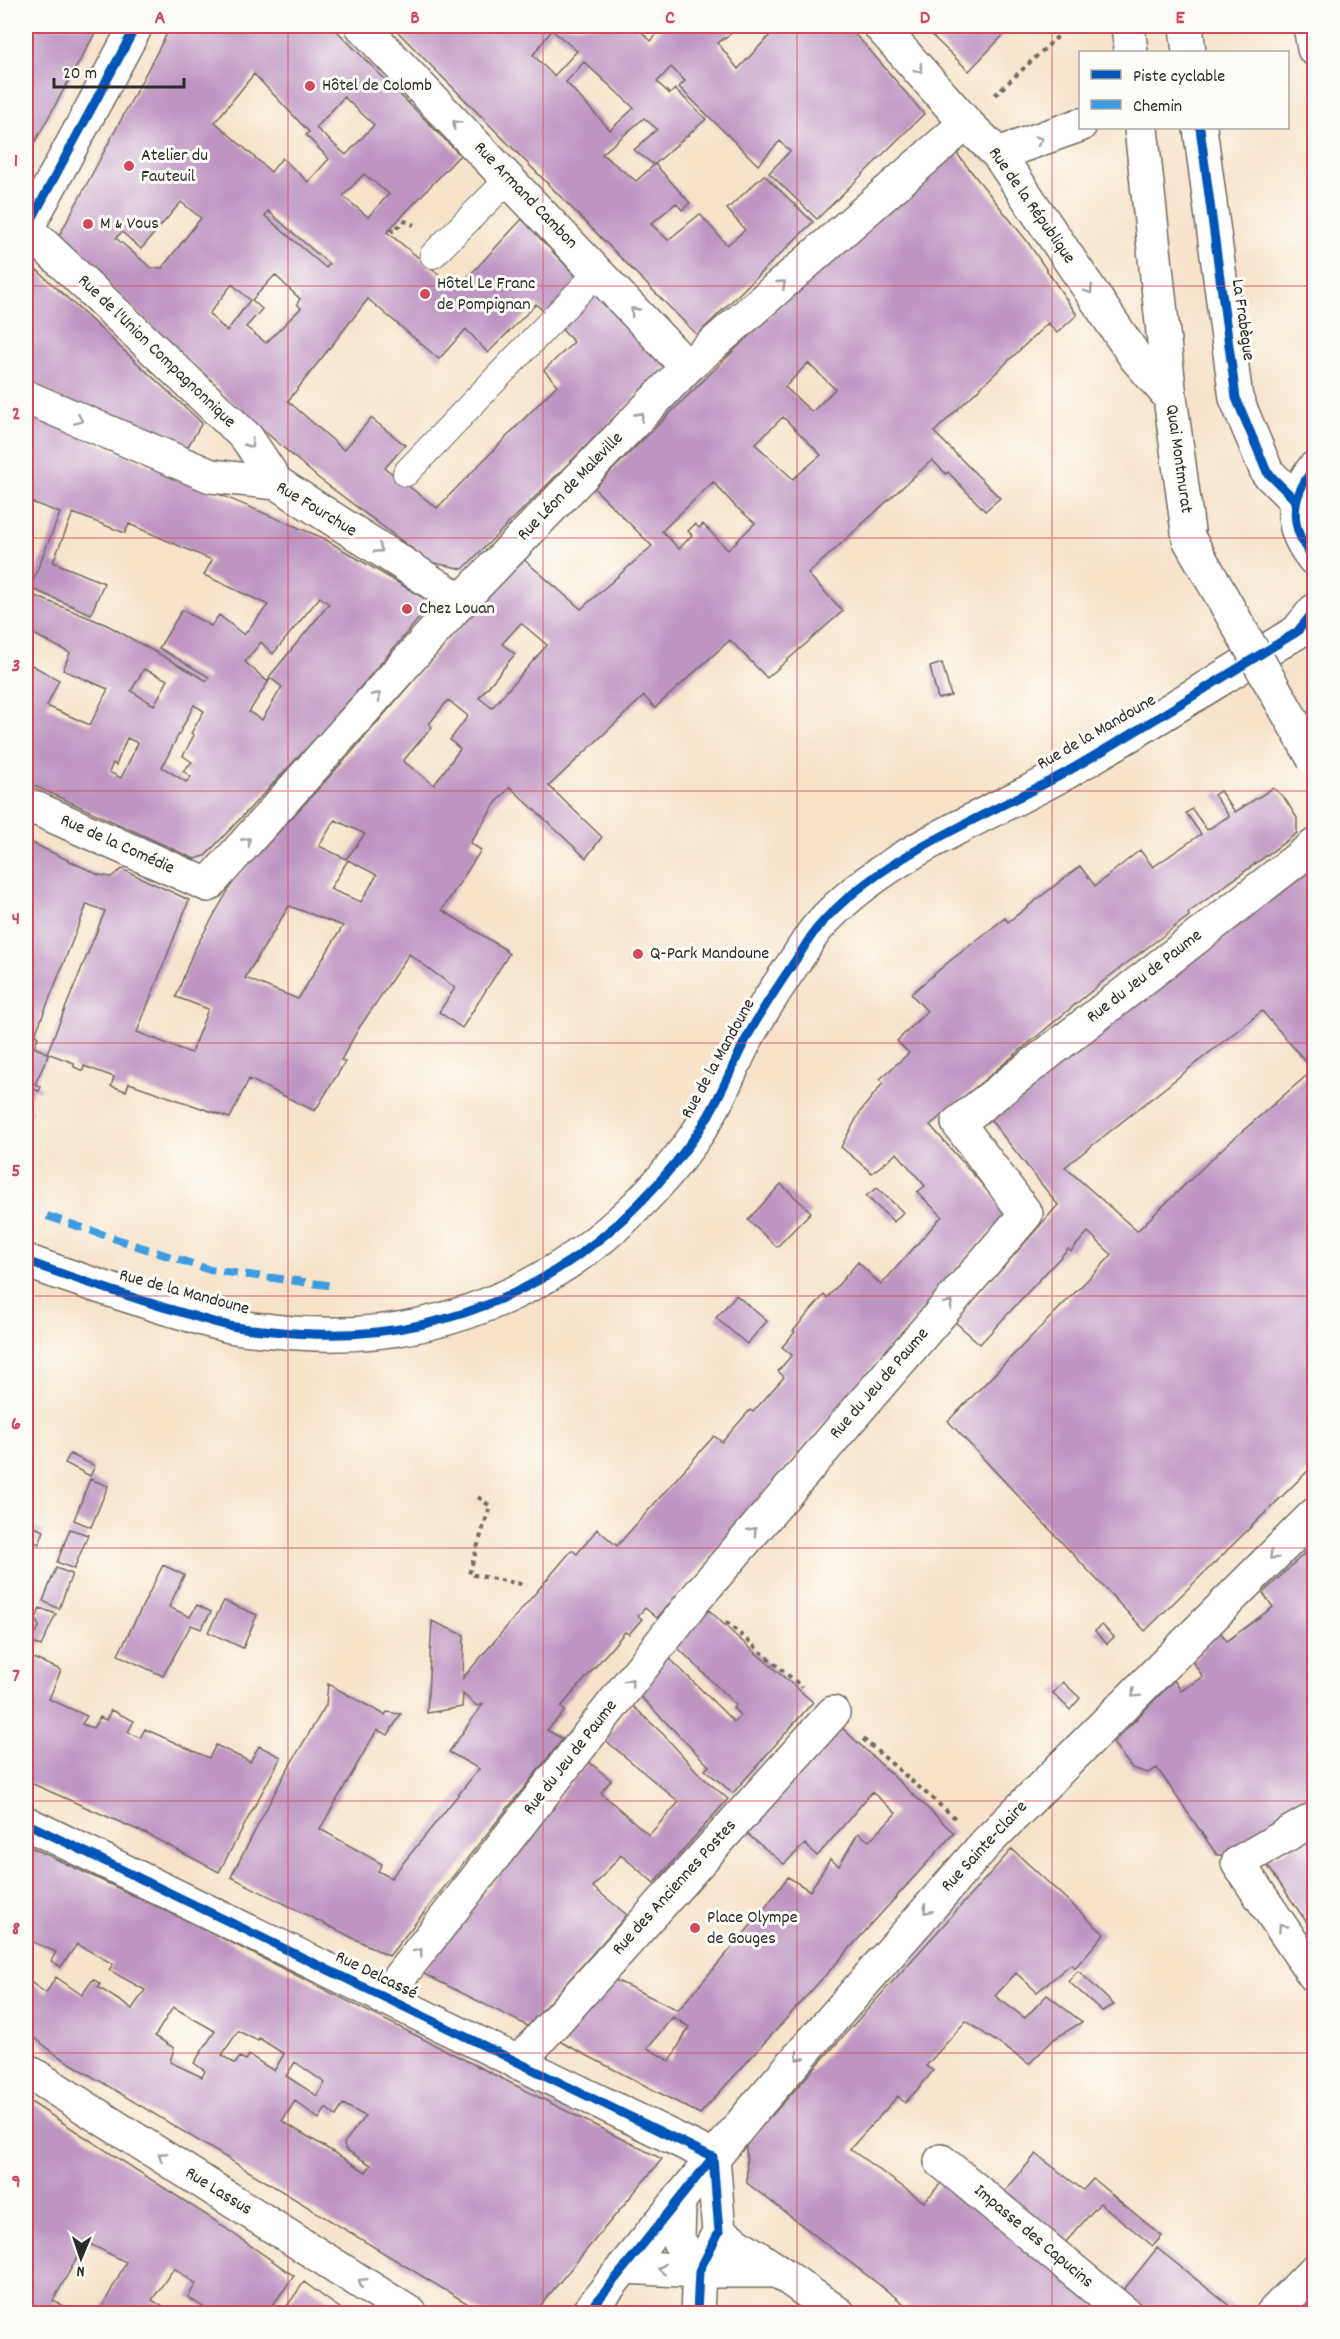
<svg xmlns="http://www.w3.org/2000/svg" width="1340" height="2339" viewBox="0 0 1340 2339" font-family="Dekko,sans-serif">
  <rect width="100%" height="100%" fill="#fdfcf7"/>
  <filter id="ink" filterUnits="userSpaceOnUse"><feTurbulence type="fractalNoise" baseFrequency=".0167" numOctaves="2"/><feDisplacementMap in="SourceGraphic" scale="12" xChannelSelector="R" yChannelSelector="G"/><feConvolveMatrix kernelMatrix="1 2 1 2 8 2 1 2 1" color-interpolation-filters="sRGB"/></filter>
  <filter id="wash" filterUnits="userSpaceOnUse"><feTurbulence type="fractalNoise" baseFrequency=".008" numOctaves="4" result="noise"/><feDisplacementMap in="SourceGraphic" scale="24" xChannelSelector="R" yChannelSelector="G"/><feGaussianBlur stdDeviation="1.35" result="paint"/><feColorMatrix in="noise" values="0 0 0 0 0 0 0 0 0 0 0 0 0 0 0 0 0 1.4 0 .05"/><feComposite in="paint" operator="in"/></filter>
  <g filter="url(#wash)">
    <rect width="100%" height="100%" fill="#f6e3ca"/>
    <g id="blocks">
      <path fill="#bd95c1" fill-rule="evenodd" d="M26 26H99L26 158Z
        M171 26H332L460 155 387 232 457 289 522 219 569 269 667 365 463 569 430 562 317 477 253 421 91 269 59 236ZM254 74 309 132 306 135 329 159 308 182 282 158 271 172 215 122ZM344 97 374 125 346 155 316 128ZM364 174 389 194 368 217 343 196ZM181 202 201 218 162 268H151L116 238 122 232 141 249ZM268 211 329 264 326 268 265 216ZM275 275 300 299 297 304 301 308 266 343 246 327 262 309 252 300ZM232 284 250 300 227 331 209 314ZM368 299 439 359 466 329 488 353 536 304 574 342 544 370 557 385 437 508 385 468 405 445 371 418 344 450 288 401Z
        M392 26H635L651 41 663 26H738L725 39 724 38 718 43 738 69 770 35 762 26H847L868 48 924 114 817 219 769 173 790 151 780 141 758 165 679 87 685 81 671 67 657 82 670 94 675 89 706 119 655 164 690 203 682 210 676 203 651 224 668 240 700 214 727 245 745 230 727 209 764 175 813 222 697 335ZM552 30 577 51 554 76 533 55ZM584 62 634 108 610 130 566 82ZM644 118 657 129 634 150 654 165 636 181 602 154Z
        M922 26H1012L969 71Z
        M950 145 1027 241 1077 315 1057 333 1048 323 934 432 1000 498 985 511 948 472 946 474 932 460 808 574 843 611 767 678 730 640 655 708 644 696 549 786 602 837 586 858 510 787 495 804 470 843 481 850 442 910 506 950 505 951 509 954 462 1028 439 1012 455 988 409 954 359 1028 341 1060 345 1062 315 1111 249 1079 230 1118 129 1083 126 1091 111 1086 114 1077 84 1066 83 1071 74 1067V1063L47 1053 105 911 87 904 35 1035 38 1037 34 1047 47 1053 48 1056 35 1084 41 1087 39 1091 33 1089 26 1108 32 1110 30 1116 26 1115V840L99 875 111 877 122 869 189 900 137 1032 191 1053 208 1009 176 997 193 952 233 882 351 753 467 618 522 558 581 609 652 546 594 488 777 308ZM808 363 835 389 812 412 785 387ZM783 417 821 455 793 479 755 444ZM713 482 736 507 755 523 728 550 703 524 699 528 695 524 688 531 692 535 679 549 662 531ZM521 623 547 645 492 708 479 698 515 654 502 644ZM448 700 468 716 450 740 460 749 434 785 403 761 432 727 429 724ZM335 820 365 834 346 859 319 846ZM348 860 377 875 361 902 330 889ZM289 906 343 926 298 999 245 978Z
        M37 270 202 423 184 453 60 398 26 380V292Z
        M26 413 323 538 432 603 330 723 205 856 195 859 26 782V662L59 680 47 706 90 725 108 689 63 670 70 653 26 630V594L28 593 107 625 207 681 209 677 159 648 182 610 211 626 219 615 244 635 268 605 204 575 212 560 129 524 125 533 73 513 53 562 104 583 91 614 30 588 60 513 26 500ZM320 597 329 604 269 677 282 687 262 720 249 712 270 679 267 681 245 662 261 642 273 654ZM144 669 168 680 154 705 131 691ZM194 705 204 711 191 733 194 735 183 756 192 762 183 771 191 777 186 782 162 767ZM127 738 138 743 121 778 109 772 113 763 116 765Z
        M942 663 951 696 938 699 930 667Z
        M1273 788 1283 796 1297 818V833L1188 913 1189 916 1106 979 930 1125 1008 1214 975 1247 657 1618 645 1608 638 1616 642 1619 629 1634 625 1632 561 1707 565 1711 547 1730 563 1739 389 1956 231 1877 285 1773 326 1705 328 1684 385 1715 387 1712 401 1714 388 1735 377 1730 320 1829 382 1864 378 1871 391 1878 479 1769 449 1752 483 1704 477 1706 463 1694 462 1707 427 1713 432 1621 464 1635 463 1678 572 1550 577 1554 597 1529 617 1546 714 1436 722 1442 750 1410 753 1412 784 1377 778 1371 792 1355 782 1347 795 1332 793 1331 824 1295 827 1298 858 1262 881 1285 942 1216 917 1192 925 1186 897 1153 872 1173 841 1147 860 1112 883 1083 880 1079 909 1053 897 1041 927 1011 911 994 946 964 1005 918 1008 922 1080 866 1095 886 1140 850 1153 867 1201 834 1186 813 1192 809 1207 830 1229 816 1214 795 1220 791 1235 812Z
        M1308 866 1314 877V1465L1145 1631 948 1421 1112 1255 1088 1232 1071 1251 1068 1249 980 1344 955 1322 1058 1205 989 1118ZM1262 1011 1313 1070 1223 1148 1137 1231 1065 1167Z
        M781 1184 811 1212 777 1247 748 1220Z
        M877 1188 903 1212 894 1222 866 1196Z
        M736 1295 767 1321 747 1344 716 1318Z
        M70 1454 95 1466 90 1476 65 1463Z
        M90 1479 108 1486 91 1527 74 1520Z
        M34 1527 44 1531 39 1544 29 1540Z
        M70 1529 88 1535 74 1569 57 1562Z
        M1314 1544V1812L1240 1855H1217L1157 1768 1148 1773 1132 1768 1113 1743 1174 1680 1181 1691 1203 1677 1192 1661 1220 1632 1227 1641 1273 1607 1263 1593Z
        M163 1565 184 1575 169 1607 190 1617 197 1605 211 1612 201 1629 191 1625 163 1676 118 1655Z
        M56 1568 72 1574 59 1609 43 1601Z
        M224 1601 257 1615 243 1648 208 1632Z
        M40 1608 56 1614 41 1646 30 1642 39 1627 36 1619Z
        M709 1610 735 1635 813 1702 733 1793 705 1770 709 1766 639 1695 668 1657 734 1722 740 1715 733 1708 736 1705 675 1645Z
        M1102 1625 1114 1637 1107 1644 1095 1631Z
        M28 1656 61 1670 49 1699 87 1716 82 1724 93 1728 100 1717 106 1720 111 1710 134 1721 128 1732 140 1738 145 1729 209 1758 216 1745 250 1762 259 1746 281 1757 219 1872 147 1834 26 1781V1662Z
        M1063 1682 1080 1698 1070 1710 1053 1693Z
        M632 1705 663 1734 700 1775 728 1799 654 1883 621 1855 593 1887 627 1915 528 2026 422 1973 588 1761 611 1780 601 1793 649 1835 679 1802 605 1740Z
        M838 1724 954 1833 700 2114 555 2039 609 1977 678 2010 759 1916 788 1877 810 1891 830 1859 839 1866 858 1833 869 1841 896 1813 872 1792 820 1853 817 1856 805 1844 784 1864 741 1829ZM673 2017 689 2027 670 2061 647 2048Z
        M1314 1833V1933L1265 1862Z
        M26 1845 190 1922 662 2159 534 2313H483L55 2054 26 2031V1979L46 1993 56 1977 82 1995 93 1979 100 1984 98 1987 132 2009 145 1990 109 1970 113 1964 77 1944 61 1967 51 1961 56 1952 26 1939ZM173 2007 215 2031 194 2063 205 2071 202 2077 170 2062 174 2048 155 2036ZM238 2031 258 2041 259 2038 284 2054 274 2071 249 2055 246 2060 240 2057 235 2064 222 2055ZM295 2062 325 2083 317 2096 286 2076ZM295 2101 319 2119 326 2108 336 2116 343 2104 365 2116 344 2143 345 2149 371 2165 366 2172 282 2121Z
        M1012 1849 1104 1934 1075 1968 1071 1964 1037 1992 1016 1973 995 1996 1025 2018 1047 1995 1082 2022 1054 2039 1029 2064 966 2021 926 2066 933 2071 918 2089 905 2103 898 2096 850 2149 924 2202 943 2181 1114 2313H916L747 2183 746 2144Z
        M1078 1971 1083 1975 1114 2005 1102 2011 1068 1981Z
        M26 2099 208 2216 294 2276 267 2313H212L188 2297 196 2284 174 2268 152 2300 173 2313H99L126 2262 86 2242 53 2301 80 2313H37L26 2308Z
        M1036 2154 1083 2190 1093 2179 1162 2236 1153 2246 1100 2203 1064 2244 1002 2195Z
        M1157 2248 1237 2312 1149 2313 1122 2292Z
        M304 2282 324 2297 347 2313H282Z
        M1314 2295V2313H1294Z"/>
    </g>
  </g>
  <g filter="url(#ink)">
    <use href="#blocks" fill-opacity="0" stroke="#726b63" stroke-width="1.5"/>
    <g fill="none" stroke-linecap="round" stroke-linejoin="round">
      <g stroke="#726b63" stroke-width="28">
        <path id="lane" d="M433 255 496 192 510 181
          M406 473 597 273"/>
      </g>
      <g stroke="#726b63" stroke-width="36">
        <path id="street" d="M362 26 687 367
          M880 26 966 123 998 154 1136 358 1170 397
          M998 154 1080 125
          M26 228 247 438 277 483
          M26 230 136 26
          M26 397 211 476 277 483 461 601
          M26 804 208 885 461 601 687 367 966 123
          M1314 1819 1238 1863 1314 1975
          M26 1823 713 2157
          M383 1998 696 1598 1026 1214 958 1123 1314 846
          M518 2063 833 1713
          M26 2070 411 2314
          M941 2161 1126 2314
          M1272 2314 1314 2271"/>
      </g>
      <g stroke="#726b63" stroke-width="36">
        <path id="secondary" d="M1128 26 1131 52
          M1186 26 1189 52
          M1310 26 1314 49
          M1141 128 1170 397 1189 539
          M1200 128 1236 398 1267 472 1296 501
          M1314 468C1289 499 1289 528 1314 559
          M26 1261C72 1278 119 1293 166 1308 186 1313 206 1321 226 1325 241 1329 257 1329 273 1331 444 1351 592 1279 692 1141 714 1111 727 1078 743 1045 758 1015 778 986 797 958 804 948 810 936 819 926 882 855 981 819 1063 774 1142 729 1219 679 1297 632L1314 611
          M679 2200 678 2240 699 2271 719 2232 713 2157
          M719 2232 778 2271
          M624 2267 758 2104 986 1843 1314 1515"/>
      </g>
      <g stroke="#726b63" stroke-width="36">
        <path id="primary" d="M587 2314 624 2267 699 2271H778L839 2314
          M697 2314 699 2271"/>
      </g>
      <path stroke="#726b63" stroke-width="4" stroke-dasharray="4.5 4.5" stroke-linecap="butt" d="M995 95 1069 26
        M390 228 393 231 405 221 414 225
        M478 1497 490 1506 469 1574 526 1585
        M726 1622 802 1687
        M863 1739 955 1818"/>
      <use href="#lane" stroke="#fff" stroke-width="26"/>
      <use href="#street" stroke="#fff" stroke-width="33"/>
      <use href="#secondary" stroke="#fff" stroke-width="33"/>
      <use href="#primary" stroke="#fff" stroke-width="33"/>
      <g stroke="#726b63" stroke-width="36" stroke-linecap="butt">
        <path id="secondary-bridge" d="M1189 539 1314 759"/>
      </g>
      <use href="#secondary-bridge" stroke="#fff" stroke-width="33"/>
      <path stroke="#3d9ce1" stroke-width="8" stroke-dasharray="15 8" stroke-linecap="butt" d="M47 1216 210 1270 335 1286"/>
      <g stroke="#fdfcf7" stroke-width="13">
        <path id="cycleway" d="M1200 128 1236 398 1267 472 1296 501
          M26 230 136 26
          M1314 468C1289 499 1289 528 1314 559
          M26 1261C72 1278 119 1293 166 1308 186 1313 206 1321 226 1325 241 1329 257 1329 273 1331 444 1351 592 1279 692 1141 714 1111 727 1078 743 1045 758 1015 778 986 797 958 804 948 810 936 819 926 882 855 981 819 1063 774 1142 729 1219 679 1297 632L1314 611
          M26 1823 713 2157
          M587 2314 713 2157
          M697 2314 699 2271 719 2232 713 2157"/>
      </g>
      <use href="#cycleway" stroke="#0057b8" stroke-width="9"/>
    </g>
    <defs><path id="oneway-chevron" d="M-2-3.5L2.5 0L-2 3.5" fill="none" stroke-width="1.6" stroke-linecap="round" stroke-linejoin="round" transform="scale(1.5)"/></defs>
    <g stroke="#a0a0a0">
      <use href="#oneway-chevron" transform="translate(919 69) rotate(48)"/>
      <use href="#oneway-chevron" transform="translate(456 124) rotate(-134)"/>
      <use href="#oneway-chevron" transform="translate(1039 140) rotate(-19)"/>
      <use href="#oneway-chevron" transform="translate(782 284) rotate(-41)"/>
      <use href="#oneway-chevron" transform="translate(1089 290) rotate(56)"/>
      <use href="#oneway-chevron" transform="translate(634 311) rotate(-134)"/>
      <use href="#oneway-chevron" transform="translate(640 416) rotate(-46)"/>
      <use href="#oneway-chevron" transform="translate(79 420) rotate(23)"/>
      <use href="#oneway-chevron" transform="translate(250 444) rotate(54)"/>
      <use href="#oneway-chevron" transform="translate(379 549) rotate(33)"/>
      <use href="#oneway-chevron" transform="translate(377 696) rotate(-48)"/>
      <use href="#oneway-chevron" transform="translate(247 841) rotate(-48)"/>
      <use href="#oneway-chevron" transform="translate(949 1304) rotate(-49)"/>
      <use href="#oneway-chevron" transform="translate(753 1531) rotate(-49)"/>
      <use href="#oneway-chevron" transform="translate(1273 1556) rotate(135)"/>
      <use href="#oneway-chevron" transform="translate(630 1682) rotate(-52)"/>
      <use href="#oneway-chevron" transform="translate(1135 1694) rotate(135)"/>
      <use href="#oneway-chevron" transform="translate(927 1910) rotate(131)"/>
      <use href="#oneway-chevron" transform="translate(1282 1927) rotate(-124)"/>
      <use href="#oneway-chevron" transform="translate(419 1952) rotate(-52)"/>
      <use href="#oneway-chevron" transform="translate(799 2057) rotate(131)"/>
      <use href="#oneway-chevron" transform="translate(162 2156) rotate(-148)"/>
      <use href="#oneway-chevron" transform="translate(662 2269) rotate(-177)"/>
      <use href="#oneway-chevron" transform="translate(362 2282) rotate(-148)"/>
    </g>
  </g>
  <path fill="none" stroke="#d1495b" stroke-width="1.5" stroke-opacity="0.55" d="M288 26V2314M543 26V2314M797 26V2314M1052 26V2314M26 286H1314M26 538H1314M26 791H1314M26 1043H1314M26 1296H1314M26 1548H1314M26 1801H1314M26 2053H1314"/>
  <g fill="#d1495b" stroke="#fdfcf7" stroke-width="2">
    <circle cx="310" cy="86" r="6"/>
    <circle cx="129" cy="166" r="6"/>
    <circle cx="88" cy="224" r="6"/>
    <circle cx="425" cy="294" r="6"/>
    <circle cx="407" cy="609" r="6"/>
    <circle cx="638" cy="954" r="6"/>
    <circle cx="695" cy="1928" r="6"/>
  </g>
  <g text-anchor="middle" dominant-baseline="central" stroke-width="6" stroke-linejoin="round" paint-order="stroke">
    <g font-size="18" fill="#2b2b2b" stroke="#fdfcf7" text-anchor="start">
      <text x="322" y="86">Hôtel de Colomb</text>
      <text x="141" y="156">Atelier du<tspan x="141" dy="21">Fauteuil</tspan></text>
      <text x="100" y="224">M &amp; Vous</text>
      <text x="437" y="284">Hôtel Le Franc<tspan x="437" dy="21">de Pompignan</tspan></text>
      <text x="419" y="609">Chez Louan</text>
      <text x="650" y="954">Q-Park Mandoune</text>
      <text x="707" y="1918">Place Olympe<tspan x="707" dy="21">de Gouges</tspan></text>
    </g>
    <g font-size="18" fill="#2b2b2b" stroke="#fdfcf7">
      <text transform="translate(525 196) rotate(46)">Rue Armand Cambon</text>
      <text transform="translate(1031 206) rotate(55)">Rue de la République</text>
      <text transform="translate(1242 320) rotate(82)">La Frabègue</text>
      <text transform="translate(156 352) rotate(44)">Rue de l'Union Compagnonnique</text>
      <text transform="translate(1178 459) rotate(82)">Quai Montmurat</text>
      <text transform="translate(571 487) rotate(-46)">Rue Léon de Maleville</text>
      <text transform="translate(316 510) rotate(31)">Rue Fourchue</text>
      <text transform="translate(1097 733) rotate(-30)">Rue de la Mandoune</text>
      <text transform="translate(117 845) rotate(24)">Rue de la Comédie</text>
      <text transform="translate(1145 977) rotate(-38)">Rue du Jeu de Paume</text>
      <text transform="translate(719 1059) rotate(-61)">Rue de la Mandoune</text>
      <text transform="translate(184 1293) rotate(15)">Rue de la Mandoune</text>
      <text transform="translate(880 1384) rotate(-49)">Rue du Jeu de Paume</text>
      <text transform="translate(571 1758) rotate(-52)">Rue du Jeu de Paume</text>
      <text transform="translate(985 1847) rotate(-47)">Rue Sainte-Claire</text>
      <text transform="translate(675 1888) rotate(-48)">Rue des Anciennes Postes</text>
      <text transform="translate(376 1976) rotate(26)">Rue Delcassé</text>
      <text transform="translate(218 2192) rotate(32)">Rue Lassus</text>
      <text transform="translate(1033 2237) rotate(40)">Impasse des Capucins</text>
    </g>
  </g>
  <rect width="1340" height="2339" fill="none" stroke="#fdfcf7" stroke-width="66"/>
  <rect x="1079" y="51" width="210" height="78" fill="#fdfcf7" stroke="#a9a8a5" stroke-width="1.5"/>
  <rect x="1091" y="70" width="30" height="9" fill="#0057b8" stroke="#a9a8a5" stroke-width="1.5"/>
  <text x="1133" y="81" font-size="18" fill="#2b2b2b">Piste cyclable</text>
  <rect x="1091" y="100" width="30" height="9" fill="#3d9ce1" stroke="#a9a8a5" stroke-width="1.5"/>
  <text x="1133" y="111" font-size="18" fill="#2b2b2b">Chemin</text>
  <g transform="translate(81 2258) rotate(182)" stroke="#fdfcf7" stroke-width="4.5" paint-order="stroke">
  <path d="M0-4.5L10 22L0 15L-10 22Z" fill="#2b2b2b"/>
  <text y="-9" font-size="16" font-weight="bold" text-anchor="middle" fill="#2b2b2b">N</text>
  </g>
  <path d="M54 78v9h130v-9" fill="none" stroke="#2b2b2b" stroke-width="3"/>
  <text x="63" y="78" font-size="18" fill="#2b2b2b" stroke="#fdfcf7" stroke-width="4.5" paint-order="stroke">20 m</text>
  <rect x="33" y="33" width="1274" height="2273" fill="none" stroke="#d1495b" stroke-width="2"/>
  <g font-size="20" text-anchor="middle" font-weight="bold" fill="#d1495b">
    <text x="160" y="23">A</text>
    <text x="415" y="23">B</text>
    <text x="670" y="23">C</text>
    <text x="925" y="23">D</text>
    <text x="1180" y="23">E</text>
    <text x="16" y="166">1</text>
    <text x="16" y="419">2</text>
    <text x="16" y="671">3</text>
    <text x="16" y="924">4</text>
    <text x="16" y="1176">5</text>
    <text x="16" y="1429">6</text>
    <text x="16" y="1681">7</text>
    <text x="16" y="1934">8</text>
    <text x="16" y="2187">9</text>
  </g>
</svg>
